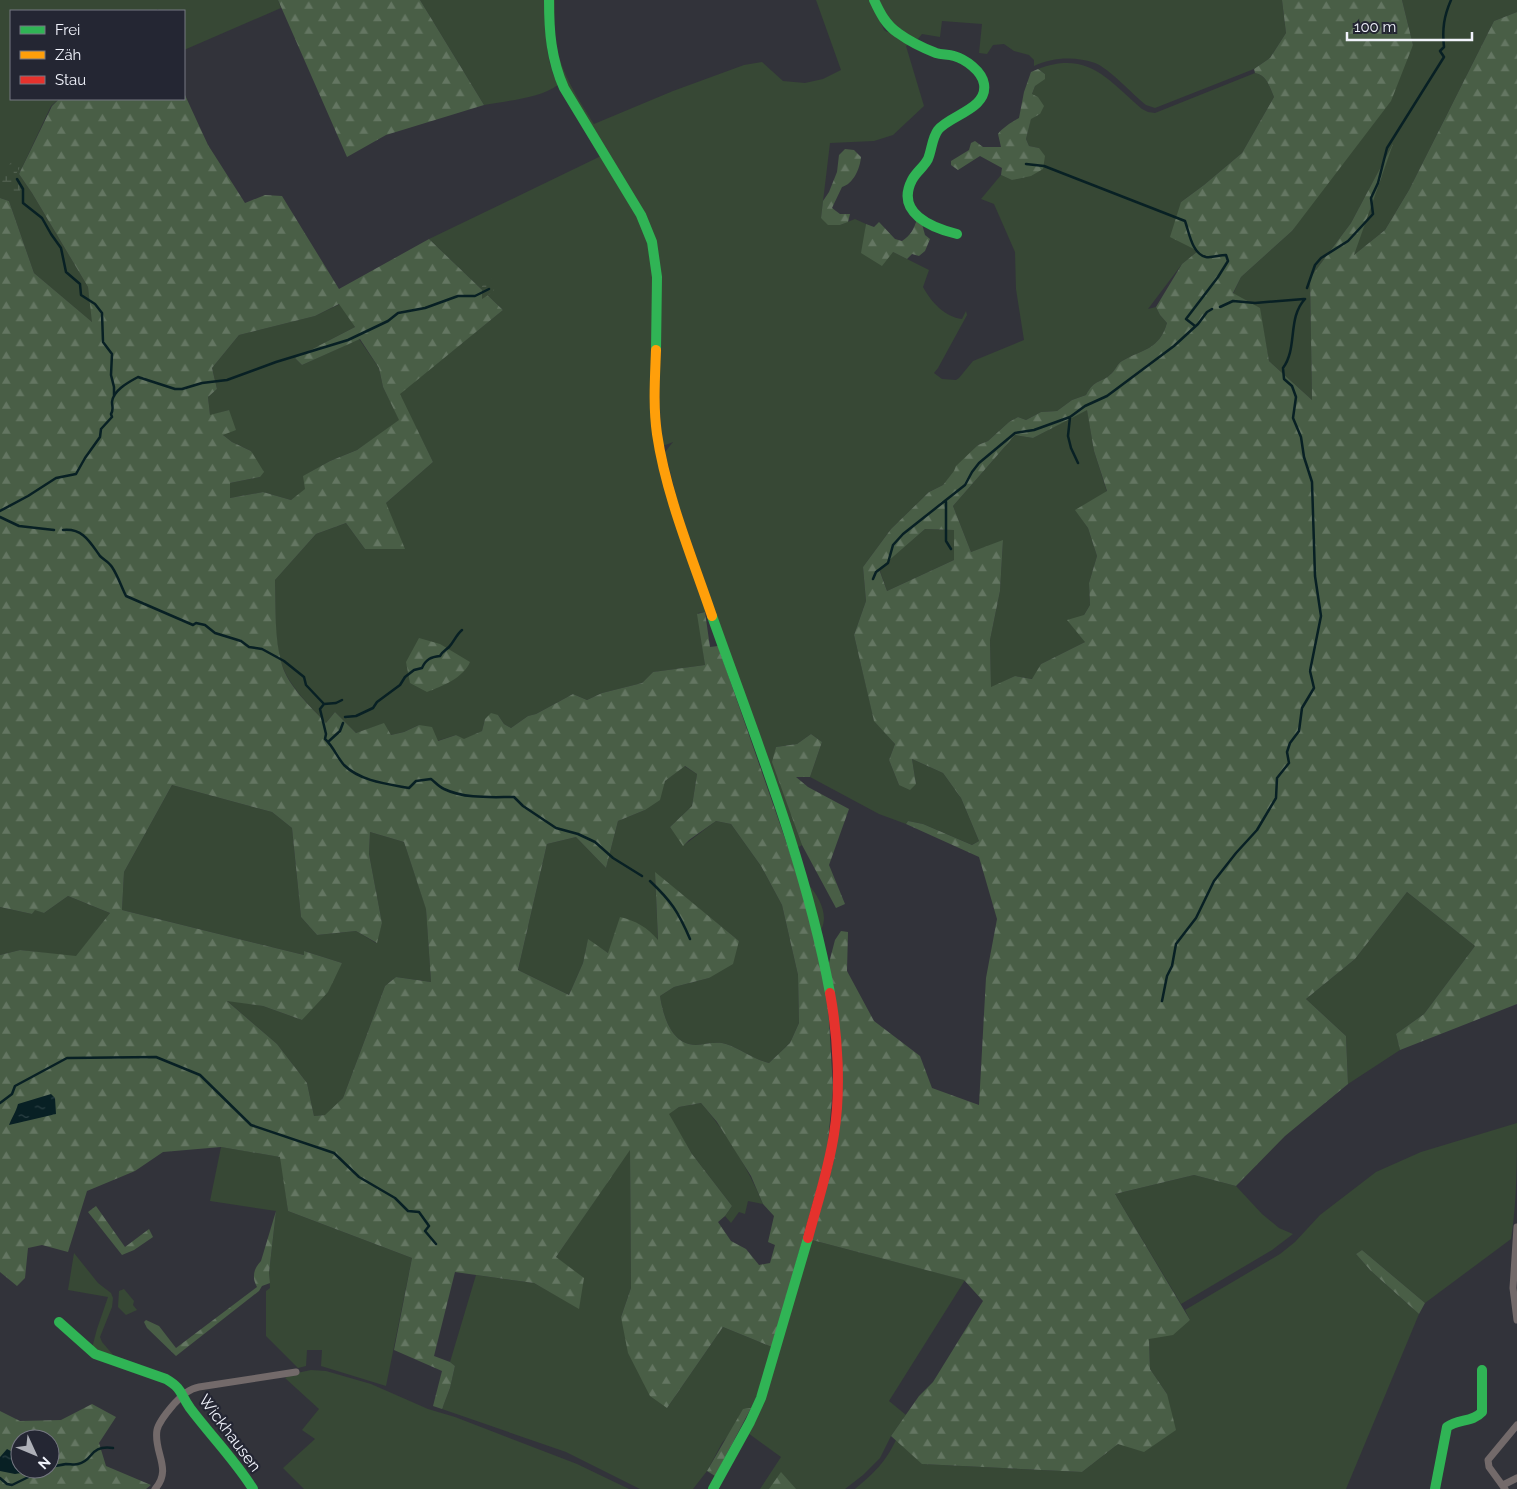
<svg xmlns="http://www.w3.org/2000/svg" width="1517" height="1489" viewBox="0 0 1517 1489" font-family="Raleway,sans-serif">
  <defs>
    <pattern id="forest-firs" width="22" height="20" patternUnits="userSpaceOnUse" patternTransform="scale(1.25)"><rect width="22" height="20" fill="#495e46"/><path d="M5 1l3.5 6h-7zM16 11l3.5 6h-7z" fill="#647662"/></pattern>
    <pattern id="wetland-marsh" width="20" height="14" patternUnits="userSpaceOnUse" patternTransform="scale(1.25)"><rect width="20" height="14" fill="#374835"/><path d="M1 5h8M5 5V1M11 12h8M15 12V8" fill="none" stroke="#546353"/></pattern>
    <pattern id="water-ripples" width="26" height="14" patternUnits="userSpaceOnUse" patternTransform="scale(1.25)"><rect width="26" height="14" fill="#082024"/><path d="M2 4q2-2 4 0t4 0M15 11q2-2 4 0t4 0" fill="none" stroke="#2c4145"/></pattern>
  </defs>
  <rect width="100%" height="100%" fill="#32333a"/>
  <path fill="#374835" d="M0 0H278L281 8 184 50V11H159L158 9 155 11H11V99H59L51 106 19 174 32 193 88 287 93 323 34 273 9 201 0 198Z
    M420 0H545C546 31 544 57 558 85 541 98 506 101 484 105Z
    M552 0H555C555 12 554 24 555 35 558 69 577 97 594 124L673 91 744 65 762 62 783 81 805 83 823 79 841 70 816 0H871L884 30 887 32 889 31 908 45 906 46 924 106 893 135 874 141 830 143 821 218 840 225 855 219 866 224 865 234 893 252 929 270 923 287C931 302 945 317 962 319L966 311 967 315 938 368 934 373 942 379 956 380 959 378 973 361 1024 340 1016 289 1015 252 994 204 981 199 1001 175 1013 180 1039 148 1029 146 1026 139 1031 118 1040 114 1032 94 1035 86 1045 74 1038 69C1088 50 1108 80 1142 109L1148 112 1155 113 1255 73C1267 75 1270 88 1274 97L1242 153 1204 185 1181 202 1198 251 1182 264 1148 309 1156 307 1160 315 1167 323C1159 350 1143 349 1122 361 1117 364 1116 369 1112 373 1101 384 1095 378 1086 395L1072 400 1057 411 1041 412 1026 420 1018 417 1009 422 988 441 978 445 943 485 929 492 891 529 863 567 866 601 854 635 874 720 895 744 889 760 899 785 916 784 912 759 943 773 961 798 979 841 972 845 923 824 908 821 906 824 879 814 810 777 822 742 811 734 797 744 776 747 773 761 802 845 799 847 796 845 679 507 665 452 673 442 663 446C654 379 667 311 657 245L568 87 554 49Z
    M876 0H1282L1286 33 1270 58 1254 69 1155 108 1146 105C1132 94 1110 69 1095 63 1076 56 1052 57 1034 66V60L1029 55 1014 51 1004 44 993 45 987 54 979 53 982 24 942 21 940 37 922 34 917 40 897 30Z
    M1402 0H1517V12L1494 21 1409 190 1385 230 1353 256 1391 148 1351 223 1310 278 1312 400 1269 361 1259 308 1233 294 1241 277 1292 231 1413 45Z
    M601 156 636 212 646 234 653 278 651 414 705 606V612L698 613 705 665 653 672 642 683 602 693 587 700 573 694 536 714 528 716 511 728 504 724 498 715 485 719 482 731 464 740 456 735 437 741 419 725 404 732 391 735 383 724 356 733 335 712 326 723C311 707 289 686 282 665 273 638 276 608 275 580L316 534 346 523 365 549 386 503 433 462 399 394 503 310 429 239Z
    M340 304 355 327 295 358 302 365 359 339 379 368 383 387 400 421 357 450 330 461 304 476 306 489 291 500 263 492 230 498V483L260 477 251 451 232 442 223 435 229 410 210 416 208 397 217 389 212 368 239 335 315 316Z
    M1087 409 1094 451 1107 492 1076 510 1088 528 1097 556 1089 583 1090 605 1084 615 1085 642 1041 664 1033 679 1015 676 991 688 990 640 1000 591 1003 541 971 552 953 506 1015 435 1033 438Z
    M925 529 954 530V560L887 591 879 568Z
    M684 766 697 774 692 806 670 827 684 845 716 821 731 824 761 866 782 905 798 975 799 1023 790 1043 769 1063C753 1059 741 1049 726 1044 718 1041 705 1044 696 1045 671 1045 663 1015 660 996L674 987 709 978 739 941 655 873 658 942 608 953 588 940 583 963 569 995 518 970 547 844 576 837 606 868 618 821 645 810 665 781Z
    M172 785 272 812 292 828 301 917 317 935 356 931 376 943 382 923 369 854 370 832 404 842 426 908 431 982 396 977 385 986 343 1098 326 1115 314 1116 307 1083 277 1044 226 1000 263 1006 302 1020 342 963 304 951V955L122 910 124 872Z
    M809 885C819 897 829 915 821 930Z
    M1407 892 1475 946 1424 1014 1396 1034 1400 1050 1348 1084 1346 1036 1306 999 1355 959Z
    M68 896 110 913 76 957 20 950 0 955V907L32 914 35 909 44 913Z
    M701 1103C727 1133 748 1168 763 1204L748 1201 745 1214 739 1212 731 1223 725 1216 732 1206 692 1154 668 1114 679 1107Z
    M1517 1123C1517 1161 1517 1202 1511 1239L1425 1303 1362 1250 1356 1254 1371 1271 1419 1314 1346 1489H855C874 1473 885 1463 896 1440L923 1464 1082 1472 1118 1444 1167 1394 1150 1369 1149 1339 1190 1320 1185 1310 1280 1254 1295 1242 1320 1215 1376 1172 1421 1152Z
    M221 1147 281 1157 288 1211 412 1258 386 1386 321 1366 322 1350H307L306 1366 298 1368 266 1336V1291L270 1288 269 1273 276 1211 210 1201Z
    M630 1149 631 1288 621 1317 667 1408 723 1327 772 1347 759 1390 751 1408 722 1443 707 1471 693 1489H640L566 1452 442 1409 450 1388 455 1366 450 1362 476 1275 534 1283 579 1308 556 1257Z
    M1194 1175 1236 1186 1262 1214 1279 1228 1293 1234 1272 1250 1181 1304 1115 1194Z
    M812 1240 965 1280 889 1401 906 1415 891 1436 880 1458 863 1475 845 1489H760L781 1457 748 1433Z
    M74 1253 98 1283 111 1293 113 1298 112 1307 100 1337 102 1342 114 1356 92 1348 97 1329 108 1297 68 1290Z
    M124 1289 134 1301 133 1305 137 1310 126 1315 118 1307 119 1291Z
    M311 1370 326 1371 371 1384 428 1409 455 1417 577 1464 629 1489H304L283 1468 315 1439 302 1430 319 1409 285 1378 292 1374Z"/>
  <path fill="url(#forest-firs)" fill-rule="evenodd" d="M278 0H420L484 105 386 135 347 157Z
    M1282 0H1402L1413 45 1391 101 1292 231 1241 277 1233 293 1260 308 1269 361 1312 400 1310 278 1351 223 1393 144 1354 255 1385 230 1409 190 1494 21 1517 12V1004L1400 1050 1396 1034 1424 1014 1475 946 1407 892 1355 959 1306 999 1346 1036 1348 1084 1285 1136 1236 1186 1194 1175 1115 1194 1190 1320 1173 1335 1149 1339 1150 1369 1167 1394 1176 1430 1144 1452 1118 1444 1082 1472 922 1464 891 1436 919 1396 933 1382 983 1301 964 1280 812 1240 833 1164 838 1130 829 963 835 940 841 931 848 932 847 971 874 1021 920 1056 932 1088 979 1105 986 978 997 919 979 857 906 824 908 821 923 824 972 845 979 841 961 798 943 773 912 759 916 784 910 790 899 785 889 760 895 744 874 721 854 635 866 601 863 567 891 529 929 492 943 485 954 471 956 466 978 445 988 441 1009 422 1018 417 1026 420 1041 412 1057 411 1072 400 1086 395C1095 378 1101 384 1112 373 1116 369 1117 364 1122 361 1143 349 1159 350 1167 323L1160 315 1156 307 1182 264 1198 251 1170 237 1181 202 1204 185 1242 153 1274 97C1270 88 1267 75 1255 73L1254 69 1270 58 1286 33ZM1087 410 1094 451 1107 491 1075 510 1088 528 1097 556 1089 583 1090 605 1084 615 1067 620 1085 642 1041 664 1032 679 1015 676 991 687 990 640 1000 591 1003 540 971 552 953 506 1015 435 1033 438ZM925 529 954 530V560L887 591 879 569Z
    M1038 69 1045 74V79L1035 86 1032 94 1038 97 1044 106 1040 114 1031 119 1026 139 1029 146 1039 148 1045 156 1043 169 1031 176 1012 180 1001 175 1002 168 980 156 958 170 951 165V161L969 150 971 143 975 141 983 147H1001L998 134C1001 129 1013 121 1019 118L1024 92 1031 72Z
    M184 93 208 145 245 203 265 195 282 196 339 289 429 239 503 310 400 394 433 462 386 503 405 549H365L346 523 316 534 275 580C276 608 274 638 282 665 288 686 311 707 326 723L335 712 356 733 384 723 391 735 404 732 419 725 432 727 438 741 456 735 464 739 482 731 485 719 491 713 498 715 504 724 511 728 528 716 536 714 573 694 587 700 602 693 642 683 653 672 705 665 697 614 705 612 710 647 718 646 790 853 806 904 819 953 828 1004 833 1088 827 1153 772 1347 723 1327 667 1408 650 1396 628 1353 621 1317 631 1288 630 1150 556 1257 584 1278 579 1309 534 1283 455 1272 434 1356 450 1362 455 1366 450 1388 442 1409 433 1406 442 1371 394 1350 412 1258 288 1211 280 1157 221 1147 163 1152 135 1171 87 1191 68 1252 42 1245 28 1248 25 1278 17 1286 0 1272V955L20 950 76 956 110 913 68 896 44 913 35 910 32 914 0 907V198L9 201 34 273 92 322 88 287 32 193 19 174 52 106 59 99H184ZM339 304 355 327 295 358 302 365 360 339 379 368 383 387 399 420 357 450 330 461 303 476 305 489 291 500 263 492 230 498V483L260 477 264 472 251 451 232 442 223 435 236 430 229 410 210 415 208 397 217 389 212 368 239 335 315 316ZM685 766 697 774 692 806 670 827 683 846 689 840 716 821 731 824 761 866 782 905 798 975 799 1023 790 1043 769 1063C753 1059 741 1049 726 1044 718 1041 705 1044 696 1045 671 1045 663 1015 660 996L674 987 709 978 733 964 739 941 655 872 658 940C647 927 636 921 620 917L608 953 588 939 583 963 569 995 518 970 547 844 576 837 606 868 618 821 645 810 660 800 665 781ZM172 785 272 812 292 828 301 917 317 935 356 931 377 943 382 923 369 854 370 832 404 842 426 909 431 982 396 977 385 986 343 1098 325 1115 314 1116 307 1083 277 1044 227 1001 263 1006 302 1020 328 992 342 963 304 951V955L122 910 124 872ZM701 1103 717 1122 751 1176 763 1204 774 1216 768 1242 775 1245 770 1263 759 1265 746 1249 731 1241 718 1222 725 1216 732 1206 692 1154 669 1114 679 1107Z
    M845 149 854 150 861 157C860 169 853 184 842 187L832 208 840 214H850L848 222 840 225H828L821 218 823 201 829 192 837 172 839 155Z
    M917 219 922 224 925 235 930 239 925 251 919 256 912 254 907 259 893 252 882 266 861 253 866 224 874 227 879 222 895 239 902 241C911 235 914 229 917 219Z
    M419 638 440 644 470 662C463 678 443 686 427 692L410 683 406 662Z
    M811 734 822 742 810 777H796L808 787 849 809 829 865 845 904 836 908 802 845 772 762 776 747 797 744Z
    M96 1206 125 1247 149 1229 153 1237 134 1250 122 1255 88 1212Z
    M276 1211 269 1273 270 1283 262 1286 259 1291 176 1356 147 1328 144 1322 146 1320 159 1326 176 1348 257 1287C252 1278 253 1269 261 1261Z
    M1362 1250 1425 1303 1419 1314 1371 1271 1356 1254Z
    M92 1404 116 1417 99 1443 106 1466 151 1485 146 1489H0V1411L20 1421 61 1420ZM20 1439H50V1469H20Z
    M751 1408 715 1476 707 1471 743 1409Z
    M781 1472 796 1489H769Z"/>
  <path fill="url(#wetland-marsh)" d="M15 158 22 164 16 174 24 184 16 197 0 189 7 167Z
    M492 278 498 286 490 294 482 299V286Z"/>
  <path fill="url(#water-ripples)" d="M51 1094 55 1098 56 1114 9 1125C12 1117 16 1112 18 1104Z
    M7 1449 20 1456V1469H24L21 1473 15 1474 0 1471V1457Z"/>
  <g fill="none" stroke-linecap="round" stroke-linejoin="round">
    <path stroke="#082024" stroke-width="2.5" d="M1026 164 1044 166 1185 221C1189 232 1192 254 1206 257 1212 258 1220 255 1226 255L1228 261 1218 277 1186 319 1195 326
      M17 179 23 189V203L42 218 51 234 61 248 66 272 80 284 81 295 95 304 102 313 103 342 112 354 111 375 114 387V396
      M1307 288 1315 265 1321 258 1348 241 1373 214 1371 198 1378 183 1387 148 1444 57 1440 51 1444 47C1442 29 1444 16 1451 0
      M1220 307 1233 301 1255 303 1304 299
      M1070 417 1068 436 1071 448 1078 463
      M946 502V541L951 549
      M0 511 28 496 56 478 76 474 85 458 100 437 101 429 112 417 111 414C114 409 112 407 112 402 113 390 129 382 138 377L175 389H182L202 383 227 380 276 362 348 340 388 321 398 313 425 308 458 296H475L489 289
      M0 517 19 526 54 530
      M63 530C83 528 90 542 100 556 104 560 109 562 112 567 118 576 121 586 126 596L193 625 196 623 205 625 215 633 241 641 249 647 262 649 284 661 304 677 306 685 324 704 320 709 326 734 325 739C333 746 337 757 344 765 360 781 387 784 409 788L416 781 431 779C435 782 439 787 444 789 465 799 491 797 514 797L523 806 556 828 578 834 595 842 613 858 642 876
      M873 579 876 572 888 563 893 545 903 534 965 485 972 472 979 463 1015 433 1034 430 1070 417 1085 406 1107 396 1174 346 1198 324 1207 312 1212 309
      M324 704 336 703 342 700
      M345 717 356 716 373 708 377 702 400 685 405 677 414 670 422 668C426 659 431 657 440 656 443 651 446 650 449 647 454 642 456 635 462 630
      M328 742 340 731 343 723
      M650 881C671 901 678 911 690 939
      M1162 1001 1167 976 1172 966 1176 944 1196 918 1214 881 1236 853 1257 830 1276 798 1277 778 1289 763 1287 752 1290 743 1299 731 1302 708 1314 688 1310 671 1321 616 1315 576 1312 482 1304 457 1301 437 1293 418 1296 397 1292 386 1284 379 1283 368C1298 348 1287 318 1305 299
      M0 1103 12 1094 15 1086 67 1058 156 1057 200 1075 251 1125 334 1153 359 1177 395 1198 408 1211 419 1212 429 1226 425 1231 436 1244
      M50 1467C55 1466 61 1465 66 1464 70 1464 75 1465 78 1464 95 1460 88 1445 113 1448
      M0 1478 7 1484 12 1485 45 1469"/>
    <path stroke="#736a6a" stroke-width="7" d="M1517 1227 1513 1288 1517 1320
      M1503 1485 1517 1478
      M155 1489C173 1469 153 1452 157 1430 159 1421 168 1411 174 1404 182 1396 188 1389 199 1387L296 1372
      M1505 1489 1489 1467 1488 1460 1517 1425"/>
    <path stroke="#30b455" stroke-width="10" d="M549 0C549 31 551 59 564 88L641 215 652 242 657 277 656 350
      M874 0C880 13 886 25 898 33 909 41 923 48 936 53 942 55 948 54 954 56 965 59 982 71 984 84 988 109 950 115 938 130 932 138 932 149 928 159 924 167 916 172 912 180 895 213 932 228 957 234
      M712 616C756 740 806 863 830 993
      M59 1322 95 1354 166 1379C183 1389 180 1394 190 1408 211 1436 235 1460 253 1489
      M713 1489 750 1422 761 1398 808 1238
      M1435 1489 1447 1427C1458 1419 1473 1422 1482 1412V1370"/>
    <path stroke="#ff9f0a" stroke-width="10" d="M656 350C655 378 653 406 657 434 666 495 692 557 712 616"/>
    <path stroke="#e5322d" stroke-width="10" d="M808 1238C817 1204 829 1168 834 1134 841 1091 838 1036 830 993"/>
  </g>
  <g text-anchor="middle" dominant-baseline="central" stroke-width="4.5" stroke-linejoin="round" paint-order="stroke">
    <g font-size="16" fill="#f1f3fc" stroke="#242633">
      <text transform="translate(230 1433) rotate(53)">Wickhausen</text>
    </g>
  </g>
  <rect x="10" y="10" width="175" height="90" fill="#242633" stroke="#767883"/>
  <rect x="20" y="26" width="25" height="8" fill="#30b455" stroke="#767883"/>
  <text x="55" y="35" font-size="15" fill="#f1f3fc">Frei</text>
  <rect x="20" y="51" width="25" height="8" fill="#ff9f0a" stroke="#767883"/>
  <text x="55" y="60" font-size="15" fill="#f1f3fc">Zäh</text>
  <rect x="20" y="76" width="25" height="8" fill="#e5322d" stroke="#767883"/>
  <text x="55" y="85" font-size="15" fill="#f1f3fc">Stau</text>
  <g transform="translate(35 1454) rotate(134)"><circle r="24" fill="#242633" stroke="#767883"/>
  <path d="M0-4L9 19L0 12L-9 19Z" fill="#aeb0b8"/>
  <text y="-8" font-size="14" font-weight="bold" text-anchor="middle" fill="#f1f3fc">N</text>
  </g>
  <path d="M1347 32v8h125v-8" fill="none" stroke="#f1f3fc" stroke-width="2.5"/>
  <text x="1354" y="32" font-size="15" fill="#f1f3fc" stroke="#242633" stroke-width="4" paint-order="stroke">100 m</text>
</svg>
